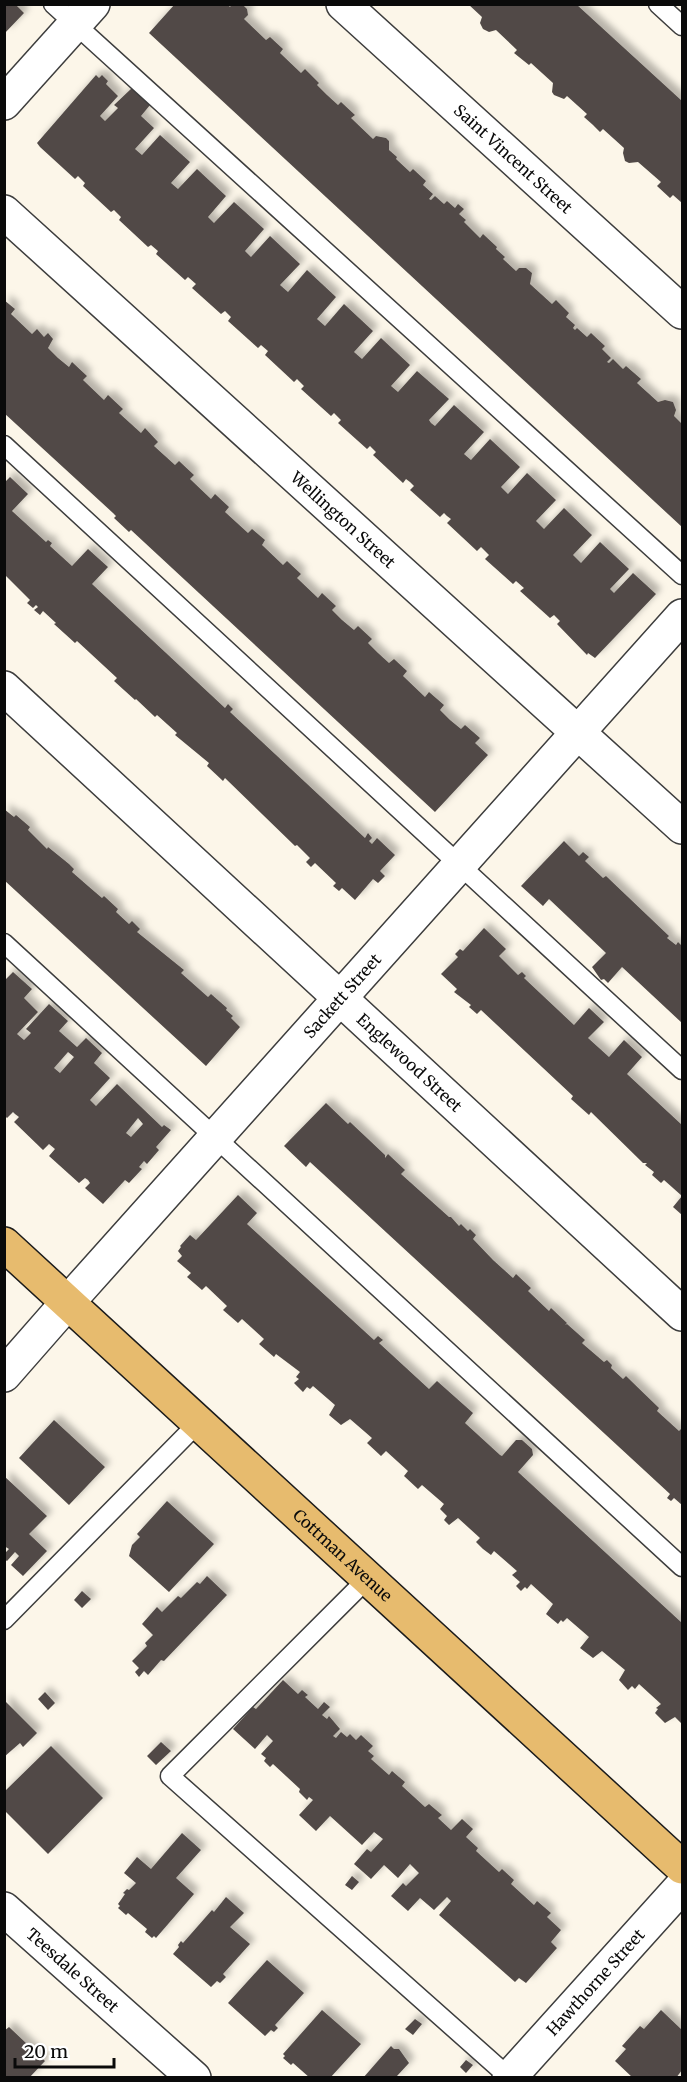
<svg xmlns="http://www.w3.org/2000/svg" width="687" height="2082" viewBox="0 0 687 2082" font-family="Merriweather,serif">
  <defs>
    <filter id="shadow"><feDropShadow dx="5.5" dy="-5.5" stdDeviation="3" flood-color="#0004"/></filter>
  </defs>
  <rect width="100%" height="100%" fill="#fcf6e9"/>
  <path fill="#514a47" fill-rule="evenodd" filter="url(#shadow)" d="M4 4H15L24 13 4 34Z
    M175 4H227L230 7 232 4H242L247 9 248 15 244 19 266 40 270 37 283 49 280 53 301 73 305 69 319 83 317 85 327 95 338 105 341 102 355 115 351 118 373 139 376 136 386 138 389 141V150L397 157 396 159 410 172 413 169 426 181 423 185 433 194 429 199 431 200 435 196 444 204 447 201 455 208 458 204 464 209 459 214 466 220 464 222 480 238 483 234 497 247 496 249 505 257 503 259 516 271 519 268H526L532 273 530 284 552 304 556 300 569 313 566 317 575 325 573 328 575 330 577 328 587 337 591 333 605 346 602 349 611 358 607 362 609 363 613 359 623 369 626 366 641 379 637 383 658 402 665 400 673 402 676 410 674 416 682 424V527L149 33Z
    M468 4H576L682 101V203L673 195 670 198 657 186 661 182 638 162 629 163 625 161 623 153 624 148 603 129 600 132 593 125 584 117 587 114 567 96 564 99 554 95 552 92 553 83 531 63 529 65 514 53 517 50 496 30 489 32 483 29 480 23 482 17Z
    M96 75 99 78 102 75 108 81 106 84 118 96 100 116 105 121 118 108 114 105 132 88 150 105 141 116 154 128 135 149 142 155 160 135 190 162 171 183 178 189 197 169 226 196 208 217 214 223 234 202 264 229 245 251 251 257 270 236 300 264 280 285 288 292 307 270 336 297 317 319 325 326 344 304 373 331 354 352 362 359 381 338 410 365 391 386 398 392 417 371 449 399 429 420 431 423 435 426 454 405 484 432 464 454 471 460 490 439 520 467 501 487 508 494 527 473 556 500 536 521 544 529 564 508 592 535 573 555 581 563 600 542 629 569 610 589 614 593 633 573 656 594 595 658 588 653 587 655 557 624 560 621 554 615 550 618 520 591 524 588 516 581 513 584 485 559 489 555 481 547 477 551 447 523 451 519 447 516 444 513 440 517 410 490 414 486 410 482 406 479 403 483 373 455 376 452 370 446 367 449 338 423 341 420 334 413 331 416 301 389 304 386 297 379 294 382 265 355 268 351 261 345 258 348 228 321 231 317 225 311 221 314 192 288 196 284 188 277 185 280 156 254 158 251 151 245 148 247 119 220 121 217 114 210 111 212 83 186 85 183 78 176 75 179 40 147 37 143Z
    M4 300 15 309 11 314 32 334 37 329 44 337 48 333 53 339 48 348 58 358 69 367 72 362 87 376 83 380 104 400 108 395 123 409 119 413 141 433 145 428 158 442 154 446 175 465 179 461 194 475 190 479 211 499 215 494 229 507 225 512 248 533 252 529 265 540 262 545 283 565 287 561 301 574 297 578 318 598 322 593 336 606 332 610 342 620 354 630 358 626 372 639 368 643 378 653 389 663 394 659 407 671 403 676 425 697 429 692 444 705 440 710 450 720 461 729 465 725 480 738 475 743 488 755 435 812 131 530 129 532 114 518 116 516 113 513 4 413Z
    M10 477 28 494 12 511 46 542 48 540 52 543 50 546 72 566 88 549 108 567 92 584 225 708 228 704 233 709 230 712 365 838 368 833 372 838 369 841 372 844 377 838 395 855 380 871 385 876 378 883 373 879 355 900 342 888 339 891 333 886 336 883 315 863 311 867 306 862 310 858 297 845 295 846 225 778 223 781 207 766 209 763 175 735 177 733 157 715 155 717 136 699 135 700 114 681 117 678 77 641 75 643 54 624 56 623 43 611 40 615 34 610 38 607 36 605 33 608 27 603 30 600 4 574V483Z
    M4 809 14 817 16 815 30 827 28 830 47 849 48 847 69 864 74 869 72 872 88 886 102 898 104 896 118 909 116 912 129 924 132 921 140 929 137 932 184 970 181 973 208 997 211 994 227 1008 226 1010 233 1016 231 1018 240 1027 206 1066 4 880Z
    M564 841 579 856 583 852 589 857 585 861 603 878 606 876 669 936 667 938 676 945 678 942 682 946V1023L622 967 608 983 604 979 601 980 592 967 606 953 549 899 543 906 521 886Z
    M484 928 506 949 499 956 518 975 522 972 526 976 524 978 574 1025 589 1008 604 1022 588 1038 609 1057 624 1040 642 1057 627 1074 682 1125V1215L673 1207 682 1196 664 1180 661 1183 652 1175 654 1172 645 1165 647 1163H643L591 1112 589 1115 571 1099 573 1096 481 1010 477 1014 469 1007 471 1005 454 992 457 989 441 974 458 957 455 954 460 949 463 951Z
    M13 972 32 989 24 998 38 1012 17 1034 24 1040 31 1033 26 1029 49 1004 68 1021 59 1031 77 1047 86 1038 102 1053 94 1063 110 1078 90 1100 96 1106 117 1084 162 1127 164 1125 171 1130 156 1147 159 1150 147 1164 144 1161 139 1167 142 1169 129 1183 125 1180 103 1204 85 1188 90 1183 88 1180 85 1178 79 1183 49 1156 55 1149 49 1144 43 1150 14 1122 19 1117 15 1114 13 1112 7 1118 4 1115V981ZM68 1052 74 1057 60 1073 54 1068ZM138 1118 143 1124 131 1137 126 1133Z
    M326 1103 348 1124 350 1122 367 1138 385 1155V1158L388 1154 405 1170 401 1174 449 1217H451L459 1226 461 1224 468 1231 470 1229 476 1235 473 1239 493 1260 513 1278 516 1274 531 1288 528 1291 549 1311 551 1308 567 1323 565 1325 567 1324 585 1340 582 1343 583 1344 604 1362 607 1360 612 1365 611 1368 623 1379 626 1376 659 1408 657 1411 679 1431 681 1429 682 1430V1505L674 1498 671 1501 667 1498 670 1494 310 1162 306 1167 284 1146Z
    M238 1195 257 1213 247 1224 374 1340 378 1336 383 1340 379 1343 429 1389 437 1381 473 1413 465 1423 500 1455 502 1456 516 1440H522L532 1449 533 1455 518 1472 682 1623V1724L675 1717 665 1723 655 1713 658 1709 656 1708 661 1704 639 1684 635 1689 632 1686 628 1690 619 1680 625 1670 602 1651 593 1658 580 1648 589 1637 567 1618 563 1622 561 1620 558 1624 546 1614 553 1604 531 1584 527 1589 525 1587 521 1591 516 1586 520 1582 512 1575 517 1571 494 1551 491 1555 483 1549 476 1542 480 1538 458 1518 449 1525 444 1520 447 1516 440 1509 444 1504 422 1485 418 1489 404 1476 408 1471 386 1451 381 1456 367 1443 372 1438 350 1419 341 1425 329 1415 335 1405 313 1386 310 1389 307 1387 303 1392 294 1383 299 1379 296 1377 300 1372 276 1354 274 1357 259 1344 264 1339 242 1319 238 1323 223 1310 227 1306 206 1286 202 1290 187 1277 191 1273 177 1261 182 1256 178 1251 181 1247 180 1246 190 1235 196 1240Z
    M54 1420 105 1467 69 1505 19 1458Z
    M4 1476 47 1516 29 1534 47 1551 23 1576 11 1565 19 1556 15 1552 7 1561 4 1559V1554L9 1549 4 1546Z
    M167 1501 214 1544 169 1592 129 1556 132 1545 140 1537 137 1534Z
    M207 1576 227 1595 164 1661 161 1660 148 1675 144 1671 139 1677 135 1672 139 1668 132 1661 147 1646 145 1643 153 1635 142 1624 157 1607 162 1612 178 1596 181 1598 197 1582 200 1584Z
    M82 1591 91 1599 82 1608 74 1600Z
    M283 1680 298 1694 302 1690 308 1695 305 1697 318 1709 324 1702 330 1707 322 1715 327 1719 329 1716 340 1729 333 1736 336 1738 341 1732 347 1737 350 1734 356 1740 361 1735 373 1746 368 1751 374 1756 371 1759 389 1775 392 1771 399 1777 405 1782 402 1786 425 1807 429 1804 442 1815 438 1818 451 1830 462 1819 473 1829 466 1837 478 1848 476 1851 499 1872 502 1869 514 1880 511 1884 534 1905 537 1901 551 1913 547 1917 561 1930 551 1942 557 1948 526 1983 519 1978 515 1982 439 1915 451 1901 447 1897 434 1910 420 1898 408 1911 391 1896 403 1883 406 1886 419 1873 410 1864 398 1878 384 1865 371 1879 354 1864 367 1849 371 1852 383 1839 374 1832 362 1845 330 1816 316 1831 299 1815 313 1800 309 1797 307 1800 299 1792 300 1789 273 1764 270 1767 264 1761 266 1758 261 1754 273 1741 267 1735 255 1749 233 1729 253 1707 256 1709Z
    M45 1692 55 1703 48 1710 38 1699Z
    M4 1700 37 1733 23 1747 20 1743 4 1757Z
    M161 1742 171 1751 156 1765 147 1756Z
    M51 1746 103 1798 48 1854 4 1810V1792Z
    M182 1833 201 1850 176 1878 194 1894 156 1938 154 1936 152 1938 145 1932 147 1929 128 1913 126 1915 118 1908 120 1906 118 1904 125 1894 123 1893 127 1889 129 1890 136 1883 124 1873 137 1857 151 1869Z
    M352 1876 359 1882 352 1890 345 1885Z
    M226 1897 244 1913 230 1927 250 1944 223 1974 226 1977 220 1983 217 1981 211 1987 173 1954 179 1947 178 1945 181 1941 183 1943 212 1910 214 1912Z
    M267 1960 304 1993 275 2025 278 2028 274 2032 271 2030 265 2036 228 2003Z
    M322 2010 361 2044 330 2078H310L293 2063 291 2065 283 2058 285 2056 283 2054Z
    M661 2010 682 2030V2070L676 2078H633L615 2061 626 2049 622 2046 640 2026 644 2029Z
    M415 2019 422 2024 413 2035 405 2029Z
    M9 2027 45 2061 29 2078H4V2031Z
    M391 2046 394 2049H399L409 2063 397 2076 398 2078H363Z
    M466 2060 473 2065 466 2073 460 2067Z"/>
  <g fill="none" stroke-linecap="round" stroke-linejoin="round">
    <g stroke="#3d3d3d" stroke-width="21">
      <path id="service" d="M53 4 682 575
        M658 4 682 26
        M4 445 682 1070
        M4 943 682 1567
        M368 1578 170 1776 510 2078
        M4 1620 199 1422"/>
    </g>
    <g stroke="#3d3d3d" stroke-width="36">
      <g id="minor">
        <path id="s1" d="M343 4 682 312"/>
        <path id="s2" d="M4 212 682 827"/>
        <path id="s3" d="M4 688 682 1314"/>
        <path id="s4" d="M4 1375 68 1302 682 616"/>
        <path id="s5" d="M4 1909 194 2078"/>
        <path id="s6" d="M509 2078 682 1886"/>
      </g>
    </g>
    <g stroke="#3d3d3d" stroke-width="36">
      <path id="tertiary" d="M4 103 93 4"/>
    </g>
    <g stroke="#1b1b1b" stroke-width="36">
      <g id="primary">
        <path id="s7" d="M4 1244 682 1867"/>
      </g>
    </g>
    <use href="#service" stroke="#fff" stroke-width="18"/>
    <use href="#minor" stroke="#fff" stroke-width="33"/>
    <use href="#tertiary" stroke="#fff" stroke-width="33"/>
    <use href="#primary" stroke="#e7bb6e" stroke-width="33"/>
  </g>
  <g text-anchor="middle" dominant-baseline="central" stroke-width="6" stroke-linejoin="round" paint-order="stroke">
    <g font-size="16" fill="#0a0a0a" stroke="#fff">
      <text stroke="none"><textPath href="#s1" startOffset="230">Saint Vincent Street</textPath></text>
      <text stroke="none"><textPath href="#s2" startOffset="458">Wellington Street</textPath></text>
      <text stroke="none"><textPath href="#s4" startOffset="508">Sackett Street</textPath></text>
      <text stroke="none"><textPath href="#s3" startOffset="552">Englewood Street</textPath></text>
      <text stroke="none"><textPath href="#s7" startOffset="460">Cottman Avenue</textPath></text>
      <text stroke="none"><textPath href="#s5" startOffset="92">Teesdale Street</textPath></text>
      <text stroke="none"><textPath href="#s6" startOffset="129">Hawthorne Street</textPath></text>
    </g>
  </g>
  <rect width="687" height="2082" fill="none" stroke="#0a0a0a" stroke-width="12"/>
  <path d="M15 2058v9h99v-9" fill="none" stroke="#0a0a0a" stroke-width="3"/>
  <text x="24" y="2058" font-size="18" fill="#0a0a0a" stroke="#ffffff" stroke-width="4.5" paint-order="stroke">20 m</text>
</svg>
